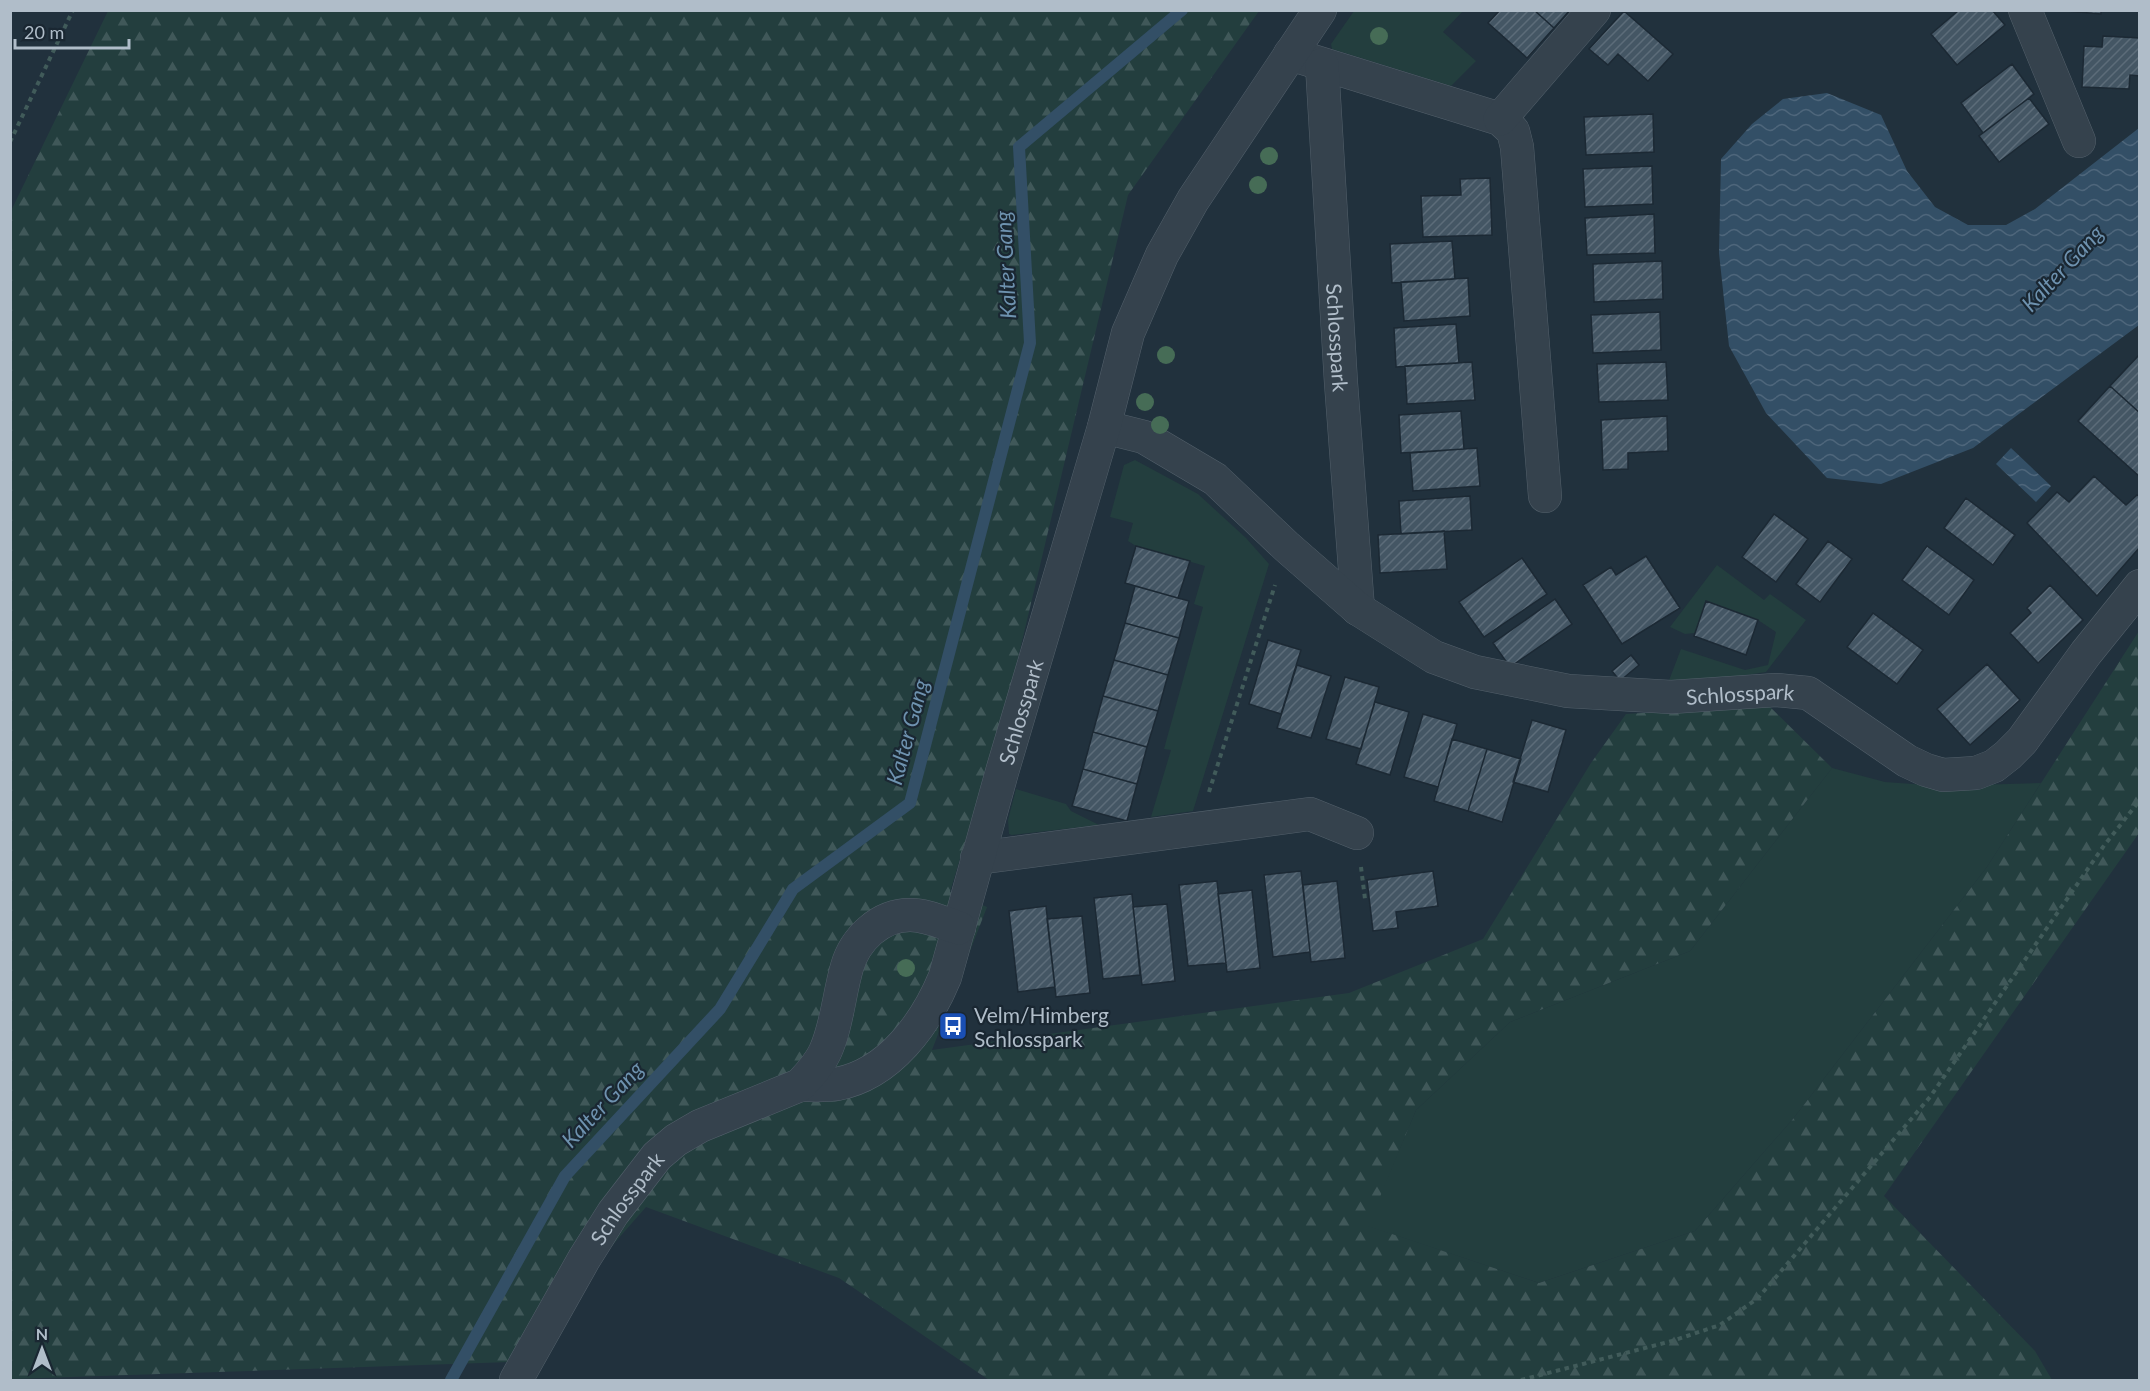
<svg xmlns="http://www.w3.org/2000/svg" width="2150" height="1391" viewBox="0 0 2150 1391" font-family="Lato,sans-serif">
  <defs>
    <pattern id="forest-firs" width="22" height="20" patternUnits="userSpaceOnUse" patternTransform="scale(1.5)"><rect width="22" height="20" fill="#233e3e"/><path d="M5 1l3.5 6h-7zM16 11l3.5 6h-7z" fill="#405859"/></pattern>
    <pattern id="water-waves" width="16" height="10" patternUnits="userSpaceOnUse" patternTransform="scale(1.5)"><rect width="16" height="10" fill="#334f66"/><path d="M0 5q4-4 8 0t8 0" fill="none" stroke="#4e667b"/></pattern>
    <pattern id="building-hatch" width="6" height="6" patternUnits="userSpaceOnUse" patternTransform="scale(1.5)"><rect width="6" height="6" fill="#445664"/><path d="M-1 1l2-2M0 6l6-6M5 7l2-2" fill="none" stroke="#5c6c79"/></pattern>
  </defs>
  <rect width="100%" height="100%" fill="#21313d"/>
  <path fill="#233e3e" d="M1354 11H1463L1443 32 1476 61 1451 86 1332 49 1331 44Z
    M1135 460 1198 494 1246 538 1269 564 1193 811 1151 817 1171 750 1164 749 1203 607 1194 604 1205 566 1136 546 1128 541 1133 523 1110 517 1124 465Z
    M1717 565 1764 600 1770 594 1806 620 1766 672 1689 684 1668 683 1681 649 1745 670 1768 665 1776 632 1758 620 1707 601 1695 633 1685 634 1670 627Z
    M1832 768 1885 782 1940 786 2041 783 1987 867 1793 1119 1695 1231 1539 1283 1367 1226 1416 1110 1510 1022 1690 951Z
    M1016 789 1066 804 1071 811 1099 825 1012 835 1009 834 1008 820Z"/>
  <path fill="url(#forest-firs)" d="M108 11H1259L1128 195 1009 696 950 892 987 907 932 1050 1349 993 1483 939 1591 763 1626 714 1768 705 1832 768 1690 951 1510 1022 1416 1110 1368 1226 1539 1283 1695 1231 1793 1119 1987 867 2139 631V833L1884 1196 2035 1351 2052 1380H989L839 1278 646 1207 510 1362 11 1379 10 213Z"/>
  <path fill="url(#water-waves)" d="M1827 93 1881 115 1907 171 1935 207 1968 225H2006L2035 209 2139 128V325L1973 448 1881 484 1827 478 1766 413 1729 346 1719 253 1721 159 1752 124 1783 99Z
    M2011 448 2051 486 2036 502 1996 464Z"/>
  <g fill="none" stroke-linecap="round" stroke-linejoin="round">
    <path stroke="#334f66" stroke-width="12" d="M451 1380 565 1176 720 1009 793 889 910 803 1030 343 1019 147 1182 10"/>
  </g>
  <path fill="url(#building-hatch)" stroke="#1c2934" stroke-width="1.5" d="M1500 10H1534L1554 28 1527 58 1488 23Z
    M1534 10H1570L1554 28Z
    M1959 10H1992L2005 25 1957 65 1931 34Z
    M2055 10H2101V14Z
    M1624 11 1673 54 1648 81 1618 54 1608 65 1589 49Z
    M2103 36 2140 38V76L2130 75 2129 89 2082 87 2084 46 2102 47Z
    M2012 64 2034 94 1983 133 1961 103Z
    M2029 98 2049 124 1999 162 1979 136Z
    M1653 114 1654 152 1586 155 1584 117Z
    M1652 166 1653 204 1585 207 1583 169Z
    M1490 178 1492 235 1423 237 1421 196 1461 195 1460 179Z
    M1654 214 1655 253 1587 255 1585 218Z
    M1452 241 1455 279 1392 283 1390 244Z
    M1662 261 1663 299 1594 302 1593 264Z
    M1468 278 1470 316 1404 321 1401 282Z
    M1660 312 1661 350 1593 353 1591 315Z
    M1456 324 1459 363 1396 367 1394 328Z
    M2140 354V413L2110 386Z
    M1472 362 1475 400 1407 404 1405 366Z
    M1666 362 1668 400 1599 402 1597 364Z
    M2110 386 2140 413V477L2078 421Z
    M1461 411 1464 449 1401 453 1399 415Z
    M1667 416 1668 451 1628 453V469L1603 470 1601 420Z
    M1477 448 1480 486 1413 491 1410 453Z
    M2094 476 2126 505 2137 495 2140 497V547L2097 596 2027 523 2057 492 2069 502Z
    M1470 496 1472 530 1401 534 1399 501Z
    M1966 498 2015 535 1993 565 1944 528Z
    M1774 514 1808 539 1776 582 1742 557Z
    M1444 531 1447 569 1380 573 1378 535Z
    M1828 541 1852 559 1820 602 1796 584Z
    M1136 546 1190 561 1178 598 1125 583Z
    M1927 546 1974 580 1949 615 1902 580Z
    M1646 556 1680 608 1622 644 1583 585 1611 567 1616 575Z
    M1522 558 1547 594 1484 637 1459 602Z
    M2050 585 2083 620 2038 663 2010 633 2031 613 2027 608Z
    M1135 586 1189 601 1179 638 1125 623Z
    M1555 599 1572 624 1510 667 1493 643Z
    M1706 601 1758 620 1746 655 1694 636Z
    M1873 613 1923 650 1897 684 1847 647Z
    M1125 623 1179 638 1168 675 1114 660Z
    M1268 640 1301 650 1281 714 1249 704Z
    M1631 655 1639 665 1620 681 1612 671Z
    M1114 660 1168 675 1158 711 1103 696Z
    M1987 664 2020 700 1970 745 1937 709Z
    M1297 665 1331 676 1311 738 1277 728Z
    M1345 677 1379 687 1361 749 1326 739Z
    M1103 696 1158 711 1147 747 1093 732Z
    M1375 702 1409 712 1390 775 1356 764Z
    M1423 714 1457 724 1438 787 1404 777Z
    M1532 720 1566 730 1548 792 1513 782Z
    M1093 732 1147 747 1137 784 1083 769Z
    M1452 739 1487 749 1468 811 1434 801Z
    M1487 749 1521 759 1502 822 1468 811Z
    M1083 769 1137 784 1127 821 1072 806Z
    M1301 871 1310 952 1273 957 1264 875Z
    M1433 871 1438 906 1396 912 1398 928 1373 931 1367 880Z
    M1217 881 1226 963 1188 966 1179 885Z
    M1337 881 1345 958 1311 962 1303 885Z
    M1252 890 1260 968 1227 972 1218 894Z
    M1132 894 1140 975 1103 979 1094 898Z
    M1167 904 1175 981 1142 985 1133 907Z
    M1046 906 1055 987 1018 992 1009 911Z
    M1082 916 1090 993 1056 997 1047 919Z"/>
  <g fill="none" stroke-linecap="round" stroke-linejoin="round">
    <g stroke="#53606b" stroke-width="34">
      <g id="street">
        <path d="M2025 10 2079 141"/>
        <path d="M1290 54 1500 119 1513 131 1517 147 1545 496"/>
        <path id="s1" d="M1322 65 1341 383 1358 609"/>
        <path d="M1500 119 1594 10"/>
        <path id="s2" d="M1104 427 1144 437 1215 479 1287 547 1358 609 1434 657 1475 672 1568 691 1671 697 1776 690 1808 693 1907 761 1926 770 1943 775 1976 773 1994 766 2008 755 2022 741 2086 653 2140 586"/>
        <path d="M977 858 1310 814 1357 833"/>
        <path id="s3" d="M800 1085C812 1085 825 1086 837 1084 890 1074 926 1023 945 977L1002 772 1104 427 1128 333 1162 255 1193 200 1320 10"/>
        <path id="s4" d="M516 1380 584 1259 613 1213 657 1156 676 1140 700 1126 800 1085C810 1074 819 1065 825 1052 837 1026 839 994 847 967 855 939 880 915 910 915 927 915 943 923 959 928"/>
      </g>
    </g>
    <path stroke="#415b5a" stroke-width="4" stroke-dasharray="4.5 4.5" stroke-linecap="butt" d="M10 142 73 10
      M1209 792 1275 585
      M1361 867 1365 899
      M1521 1380 1672 1341 1720 1325 1758 1298 1930 1097 2103 847 2140 800"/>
    <use href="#street" stroke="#35424d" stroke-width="33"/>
  </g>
  <g fill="#466c56">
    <circle cx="1379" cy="36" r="9"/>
    <circle cx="1269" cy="156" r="9"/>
    <circle cx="1258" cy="185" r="9"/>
    <circle cx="1166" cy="355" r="9"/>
    <circle cx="1145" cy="402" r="9"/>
    <circle cx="1160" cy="425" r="9"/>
    <circle cx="906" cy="968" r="9"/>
  </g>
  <defs>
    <g id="bus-square" transform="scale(1.5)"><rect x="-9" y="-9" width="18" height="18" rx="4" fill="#1a4fb4" stroke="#1a2732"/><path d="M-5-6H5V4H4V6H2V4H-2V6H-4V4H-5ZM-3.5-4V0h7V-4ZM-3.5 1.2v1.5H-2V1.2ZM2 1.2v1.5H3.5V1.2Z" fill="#fff"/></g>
  </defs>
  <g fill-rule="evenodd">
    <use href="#bus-square" x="953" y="1026"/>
  </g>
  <g text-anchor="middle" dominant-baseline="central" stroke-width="4.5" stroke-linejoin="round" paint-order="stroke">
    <g font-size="21" fill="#b0bdc9" stroke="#1a2732">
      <text stroke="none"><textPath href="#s1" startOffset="273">Schlosspark</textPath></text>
      <text stroke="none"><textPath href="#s2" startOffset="718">Schlosspark</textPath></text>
      <text stroke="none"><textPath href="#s3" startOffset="471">Schlosspark</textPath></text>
      <text stroke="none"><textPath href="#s4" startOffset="213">Schlosspark</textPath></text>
    </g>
    <g font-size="21" fill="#b0bdc9" stroke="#1a2732" text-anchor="start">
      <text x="974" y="1014">Velm/Himberg<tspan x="974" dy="24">Schlosspark</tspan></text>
    </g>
    <g font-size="22" font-style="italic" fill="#6e92af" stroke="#1a2732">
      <text transform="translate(1005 265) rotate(-93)">Kalter Gang</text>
      <text transform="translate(2062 268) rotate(-47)">Kalter Gang</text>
      <text transform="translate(907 732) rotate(-75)">Kalter Gang</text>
      <text transform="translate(602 1104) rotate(-47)">Kalter Gang</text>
    </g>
  </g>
  <rect width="2150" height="1391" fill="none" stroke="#b0bdc9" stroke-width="24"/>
  <g transform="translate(42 1349)" stroke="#1a2732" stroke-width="4.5" paint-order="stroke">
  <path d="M0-4.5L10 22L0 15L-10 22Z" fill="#b0bdc9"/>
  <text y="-9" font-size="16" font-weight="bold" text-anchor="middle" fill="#b0bdc9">N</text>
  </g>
  <path d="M15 39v9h114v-9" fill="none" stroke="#b0bdc9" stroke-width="3"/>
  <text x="24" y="39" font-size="18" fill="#b0bdc9" stroke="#1a2732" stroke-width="4.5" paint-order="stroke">20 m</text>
</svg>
